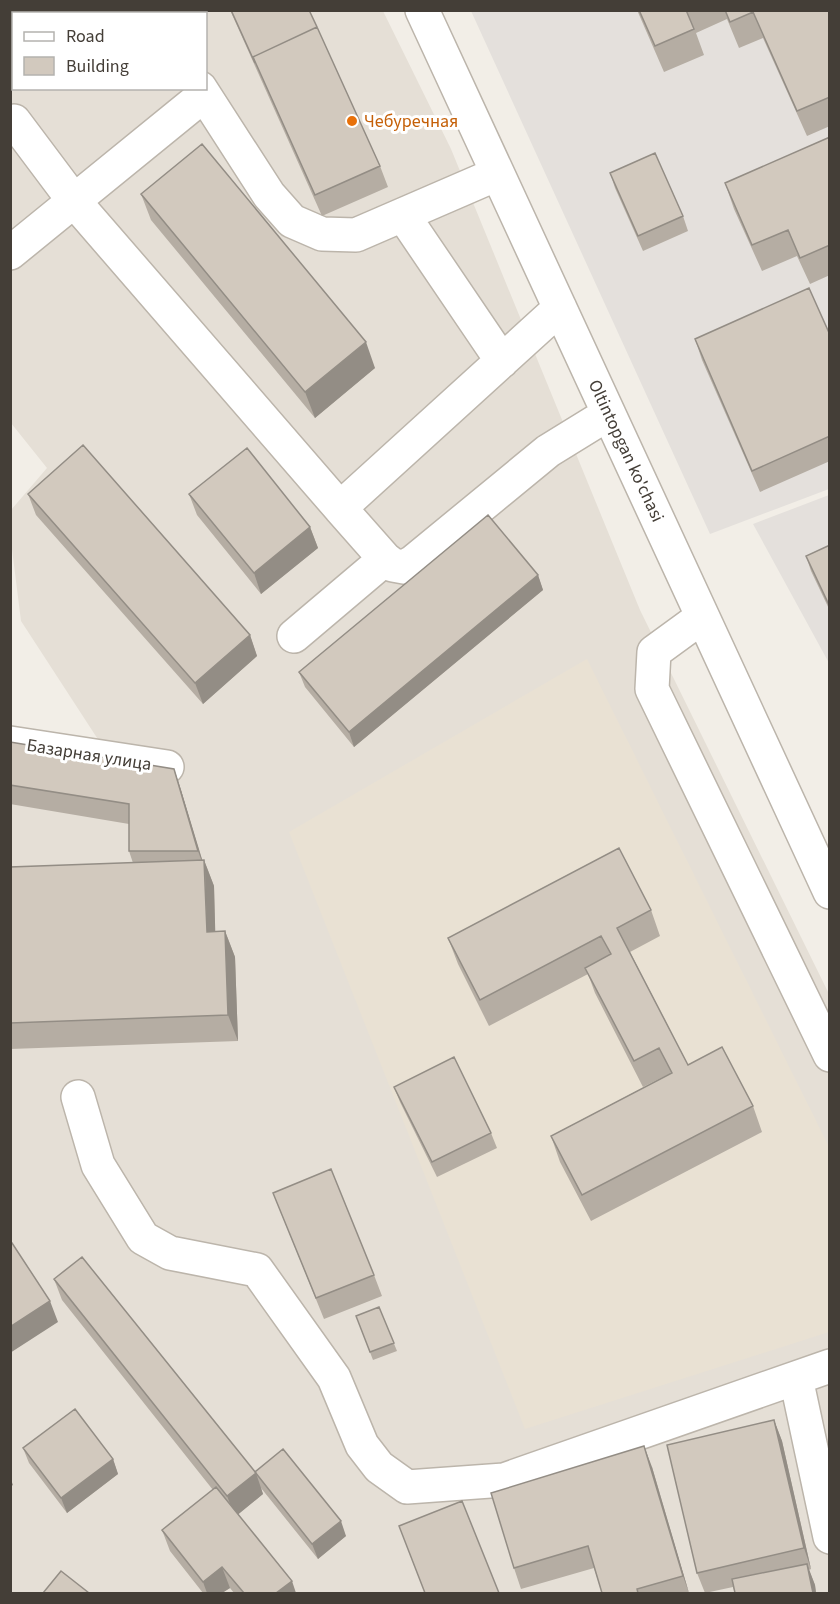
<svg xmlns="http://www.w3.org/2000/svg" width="840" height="1604" viewBox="0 0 840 1604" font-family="'Source Sans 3',sans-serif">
  <rect width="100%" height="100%" fill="#f2eee7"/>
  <path fill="#e5dfd6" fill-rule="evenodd" d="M11 11H383L451 149 640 610 829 994V1593H11V750L114 764 21 621 11 541V510L47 468 11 423ZM14 14H206V88H14Z"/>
  <path fill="#e4e0dc" d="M471 11H829V489L710 534Z
    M829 495V663L753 524Z"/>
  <path fill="#e9e1d3" d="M587 659 829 1147V1332L525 1429 289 832Z"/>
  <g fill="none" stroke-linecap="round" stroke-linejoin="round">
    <g stroke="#bcb5ab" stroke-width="36">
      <path id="minor" d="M149 10 151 14
        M422 10 830 892
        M200 88 269 195 292 221 322 234 356 235 497 174
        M10 124 14 121 74 201 340 508 560 308
        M403 215 502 361
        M10 253 204 95
        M340 508 385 559 393 565 404 567 413 562 548 451 608 414
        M702 617 654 652 652 689 830 1055
        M294 636 385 559
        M10 743 167 767
        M78 1097 98 1165 143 1238 170 1253 257 1270 334 1378 362 1445 379 1467 407 1487 504 1480 830 1366
        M796 1378 830 1537"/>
    </g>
    <use href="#minor" stroke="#fff" stroke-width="33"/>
  </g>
  <path fill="#b5ada3" d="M230 10H309L380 166 388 187 322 216Z
    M637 10H830V126L807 136 763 38 739 48 727 19 696 33 704 55 664 72Z
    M830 137V275L810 284 797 256 762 271 734 209 725 183Z
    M610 173 683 216 688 231 643 251 615 188Z
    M141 194 375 368 315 418 151 220Z
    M830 335V461L760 492 702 360 695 339Z
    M28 494 250 635 257 656 203 704 36 515Z
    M189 494 310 527 318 548 261 594 197 515Z
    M830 545V611L811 571 806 556Z
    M538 575 543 590 354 747 305 687 299 672Z
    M10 742 174 769 181 790 202 860H204L214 886 215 932 225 931 235 957 238 1041 10 1049V867L133 863 129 851V824L10 804Z
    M651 910 660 936 630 952 688 1065 753 1106 762 1132 591 1221 560 1162 551 1136 669 1074 643 1087 595 993 588 974 489 1026 458 964 448 938Z
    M394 1087 491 1133 497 1148 437 1177 400 1102Z
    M273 1193 374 1275 382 1296 324 1319Z
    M54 1279 255 1473 346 1536 318 1559 261 1488 263 1494 238 1514 296 1593H234L230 1588 222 1593H203L170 1551 162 1530 213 1490 62 1300Z
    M379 1307 397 1351 373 1360 356 1316Z
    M774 1420 782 1441 811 1569 809 1570 815 1585 816 1593H735L733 1587 705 1593 697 1573Z
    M23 1448 113 1459 118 1474 67 1513 29 1463Z
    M652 1467 689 1593H602L594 1568 521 1589 514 1568Z
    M399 1526 499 1593H425Z"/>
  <path fill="#938d85" d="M48 10H72L73 14H44Z
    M14 39V72L10 75V41Z
    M366 342 375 368 315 418 305 392Z
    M310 527 318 548 261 594 254 573Z
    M538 575 543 590 354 747 349 732Z
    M250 635 257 656 203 704 195 683Z
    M174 769 181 790 205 869 204 860 214 886 216 958 207 932 205 870 198 851Z
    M225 931 235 957 238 1041 228 1015Z
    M50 1301 58 1322 10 1353V1327Z
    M774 1420 782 1441 811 1569 804 1548Z
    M644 1446 652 1467 689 1593 683 1576Z
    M113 1459 118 1474 67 1513 61 1498Z
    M256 1473 263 1494 235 1517 227 1496Z
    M10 1477 13 1485 10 1487Z
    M341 1521 346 1536 318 1559 312 1544Z
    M807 1564 815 1585 816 1593H813Z
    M222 1567 230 1588 222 1593H207L203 1582Z
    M292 1581 296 1593H276Z"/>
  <path fill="#d2c9be" stroke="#938d85" stroke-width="1.5" d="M10 10H48L44 14H14V39L10 41Z
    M231 10H309L317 27 253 57 255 63Z
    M639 10H686L694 29 655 46Z
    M725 10H830V97L797 111 753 12 730 22Z
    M317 27 380 166 315 195 253 57Z
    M830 137V245L800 258 788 230 752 245 725 183Z
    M202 144 366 342 305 392 141 194Z
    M655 153 683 216 638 236 610 173Z
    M809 288 830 335V436L752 471 695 339Z
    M83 445 250 635 195 683 28 494Z
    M247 448 310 527 254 573 189 494Z
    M488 515 538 575 349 732 299 672Z
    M830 545V607L806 556Z
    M10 742 174 769 198 851H129V804L10 785Z
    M619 848 651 910 617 928 688 1065 722 1047 753 1106 582 1195 551 1136 672 1073 659 1048 634 1061 585 968 611 954 601 936 480 1000 448 938Z
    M204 860 207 932 225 931 228 1015 10 1023V867Z
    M454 1057 491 1133 432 1162 394 1087Z
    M331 1169 374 1275 316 1298 273 1193Z
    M12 1243 50 1301 10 1327V1244Z
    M82 1257 256 1473 227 1496 54 1279Z
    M379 1307 394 1343 370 1352 356 1316Z
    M75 1409 113 1459 61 1498 23 1448Z
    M774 1420 804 1548 697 1573 667 1445Z
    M644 1446 683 1576 637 1589 638 1593H602L588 1546 514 1568 491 1493Z
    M283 1449 341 1521 312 1544 255 1472Z
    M216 1487 292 1581 276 1593H244L222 1567 203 1582 162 1530Z
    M462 1501 499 1593H425L399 1526Z
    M807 1564 813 1593H735L732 1579Z
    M61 1571 89 1593H43Z"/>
  <circle fill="#e8710a" stroke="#fff" stroke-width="2" cx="352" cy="121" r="6"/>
  <g text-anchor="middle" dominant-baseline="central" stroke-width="6" stroke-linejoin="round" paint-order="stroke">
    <g font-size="18" fill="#c56008" stroke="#fff" text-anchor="start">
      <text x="364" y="121">Чебуречная</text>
    </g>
    <g font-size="18" fill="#443e37" stroke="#fff">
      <text transform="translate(626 451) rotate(65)">Oltintopgan ko'chasi</text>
      <text transform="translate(89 755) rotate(9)">Базарная улица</text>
    </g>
  </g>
  <rect width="840" height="1604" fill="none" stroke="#443e37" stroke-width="24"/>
  <rect x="12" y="12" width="195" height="78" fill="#ffffff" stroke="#b4b2af" stroke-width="1.5"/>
  <rect x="24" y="32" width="30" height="9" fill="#ffffff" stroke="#b4b2af" stroke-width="1.5"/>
  <text x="66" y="42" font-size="18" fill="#443e37">Road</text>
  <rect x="24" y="57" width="30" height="18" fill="#d2c9be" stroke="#b4b2af" stroke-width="1.5"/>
  <text x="66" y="72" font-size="18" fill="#443e37">Building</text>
</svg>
